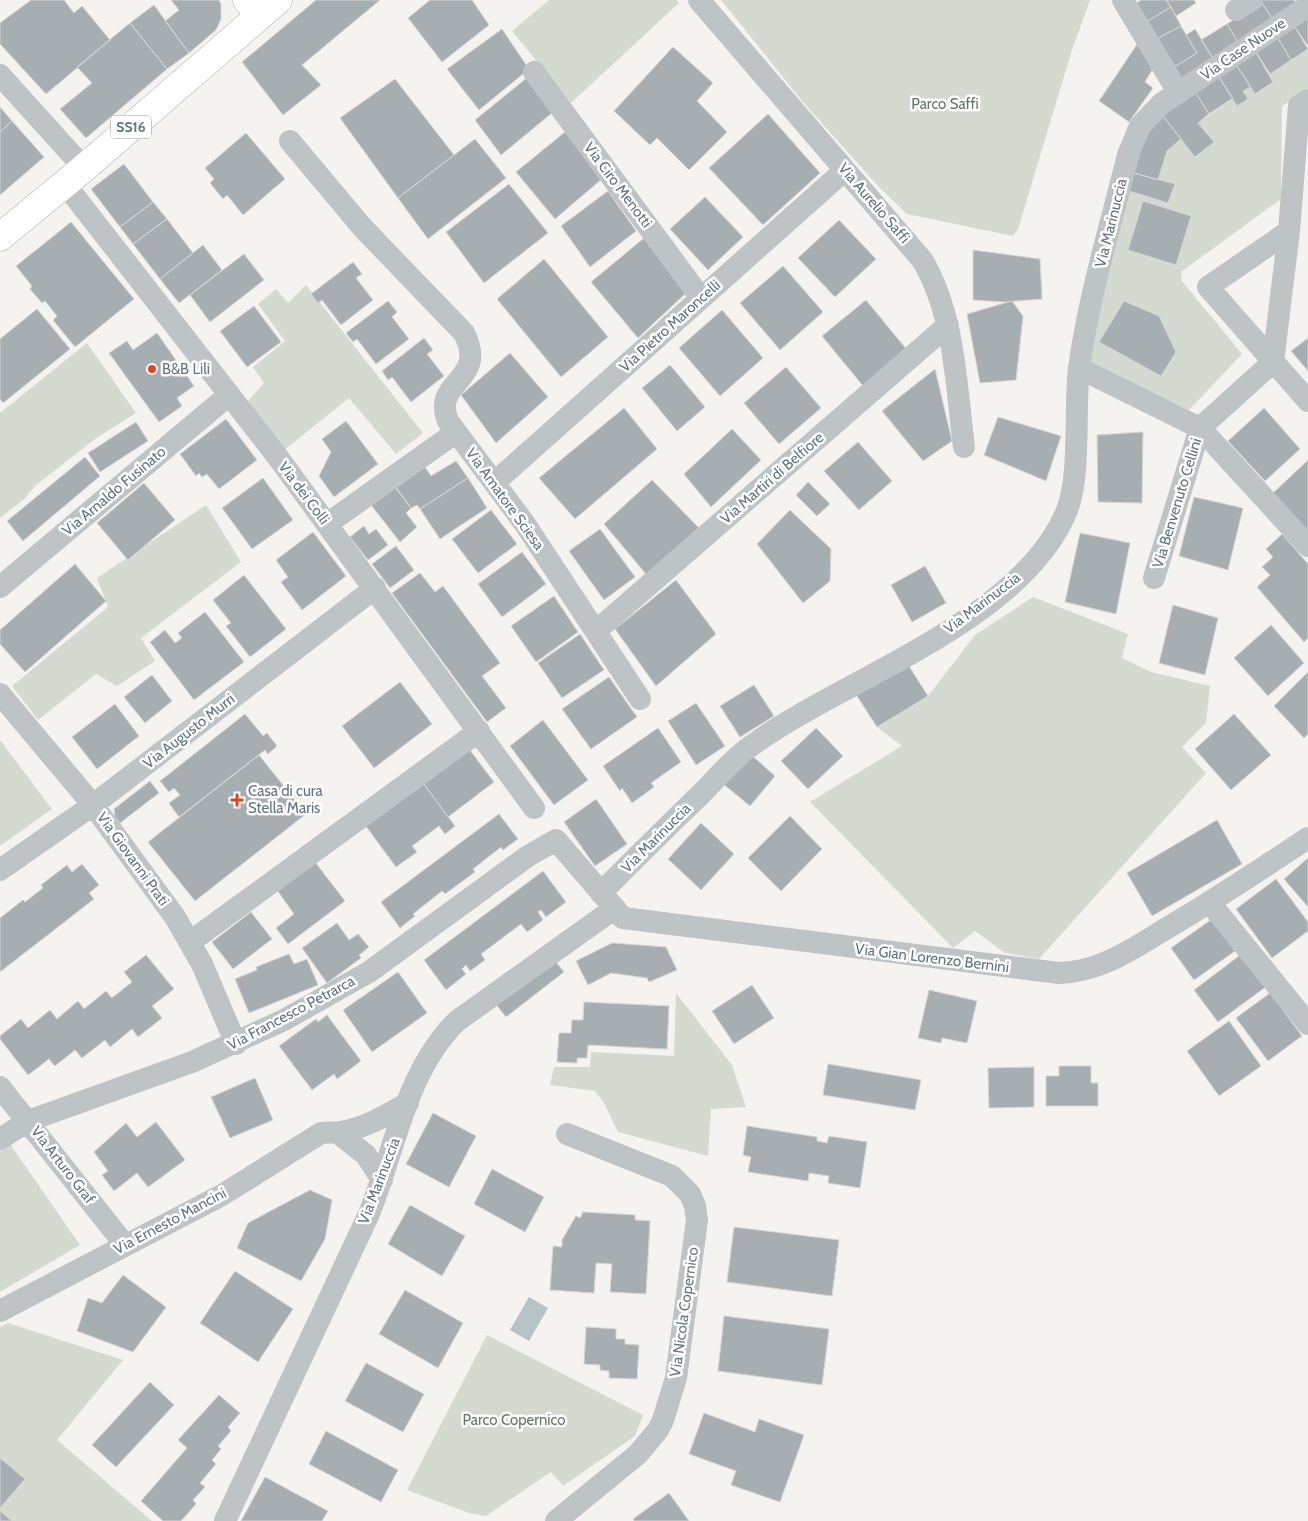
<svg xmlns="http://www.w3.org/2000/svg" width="1308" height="1521" viewBox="0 0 1308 1521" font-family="Cabin,sans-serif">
  <rect width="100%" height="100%" fill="#f4f3ef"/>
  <path fill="#d5dad0" d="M549 0H676L679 3 571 103 512 31Z
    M721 0H1090L1072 50 1018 229 1013 236 907 214 879 187 802 101Z
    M1308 49V89L1282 106 1281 199 1181 272 1182 281 1242 354 1189 410 1085 361 1129 191 1168 203 1174 185 1158 180 1167 151 1181 139 1196 157 1214 142 1198 123 1233 98 1247 99 1243 91 1251 87 1255 93 1273 82 1269 74Z
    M306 285 423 433 396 454 349 398 277 456 240 410 264 383 253 367 285 341 258 304 276 289 288 303Z
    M87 343 136 413 95 439 35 486 24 499 0 518V413Z
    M206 505 241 562 141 638 155 661 117 686 96 674 38 720 12 686 108 607 97 578Z
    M1033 597 1128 634 1122 658 1151 672 1210 686 1206 723 1182 747 1206 773 1039 959 1005 953 975 931 953 948 810 802 902 746 877 727 928 696 975 635Z
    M0 740 52 809 0 846Z
    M676 993 732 1065 746 1107 711 1109 708 1156 618 1132 604 1103 595 1091 550 1085 554 1067H590L591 1052 674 1056Z
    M10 1144 80 1245 0 1292V1151Z
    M8 1323 123 1360 57 1440 152 1521H0V1327Z
    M487 1335 643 1415 635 1436 563 1486 551 1472 486 1516 469 1513 407 1490Z"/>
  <path fill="#b6c3c6" d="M529 1297 548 1308 529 1341 510 1330Z"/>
  <path fill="#a6aeb2" stroke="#d5d4d2" d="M31 0H64L74 13 82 6 110 40 46 94 0 44V23Z
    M171 0H219L221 4V19L216 30 189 53 165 21 179 10Z
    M316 0H380L302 65 321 85 283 115 242 62Z
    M430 0H472L489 25 442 62 408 18Z
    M1141 0H1166L1171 7 1143 24 1133 6Z
    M1166 0H1194L1196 3 1176 16Z
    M1263 0H1294L1298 6 1274 21 1261 2Z
    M1261 2 1274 21 1239 44 1227 24Z
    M154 5 189 53 167 69 130 23Z
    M1171 7 1181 26 1153 41 1143 24Z
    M1308 14V46L1293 24Z
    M130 23 167 69 86 138 60 109 92 83 77 67Z
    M1227 24 1239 44 1214 60 1201 40Z
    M1293 24 1308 49 1291 60 1276 35Z
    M1181 26 1197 53 1171 69 1153 41Z
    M502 29 529 69 479 110 447 69Z
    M1195 29 1214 60 1180 83 1171 69 1197 53 1186 35Z
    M1276 35 1291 60 1270 74 1254 49Z
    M1138 43 1155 65 1145 82 1153 88 1129 122 1099 101Z
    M673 47 713 83 697 101 727 132 689 170 657 138 650 145 614 111Z
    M1254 49 1273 82 1255 94 1235 63Z
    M1235 63 1251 87 1243 91 1248 99 1237 106 1217 74Z
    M1217 74 1233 98 1209 114 1194 90Z
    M528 77 552 113 501 155 475 120Z
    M395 79 454 155 398 198 340 118Z
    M1194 90 1209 114 1198 123 1214 142 1195 157 1163 116Z
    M0 107 12 121 0 132Z
    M768 114 820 173 763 225 709 168Z
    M1163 116 1181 139 1167 151 1158 180 1134 173 1146 131Z
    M12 121 44 157 0 195V132Z
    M565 132 603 178 555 219 516 172Z
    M246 133 285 179 243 215 227 195 223 199 210 183 214 179 205 168Z
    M475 139 506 178 428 239 398 198Z
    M124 164 153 202 120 227 91 189Z
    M1134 173 1175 184 1168 203 1129 191Z
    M509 184 548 233 484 283 446 232Z
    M608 191 636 231 590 267 561 226Z
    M705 197 743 237 708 270 670 229Z
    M1143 201 1191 216 1176 265 1128 250Z
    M153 202 167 219 133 244 120 227Z
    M167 219 193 253 160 279 133 244Z
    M839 220 876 259 835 297 798 258Z
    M71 222 134 299 75 347 53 320 57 316 45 301 42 303 30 289 32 286 16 266Z
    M644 238 686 293 638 338 591 282Z
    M203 245 222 270 179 303 160 279Z
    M973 250 1040 259 1042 299 1004 302 973 300Z
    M244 254 264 280 210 322 190 295Z
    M544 259 608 337 561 377 497 299Z
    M353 262 362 274 356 278 373 300 341 325 322 300 318 303 311 294Z
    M783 266 823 312 780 350 740 303Z
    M866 300 907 350 863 386 822 336Z
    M388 301 397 312 392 317 409 339 376 364 357 339 353 342 346 333Z
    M1012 301 1023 316 1016 380 980 383 967 314Z
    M1124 301 1159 316 1176 352 1161 376 1099 342Z
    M254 306 281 342 247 367 220 331Z
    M37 309 70 349 3 403 0 399V339Z
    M722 310 763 358 720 396 679 348Z
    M157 333 194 386 177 398 182 406 159 422 109 353 127 341 133 350Z
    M424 338 433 350 427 354 444 376 411 402 392 377 388 380 382 371Z
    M1308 338V371L1291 351Z
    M510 353 548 397 496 443 461 395Z
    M670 365 705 407 677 431 642 388Z
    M786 367 821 408 779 444 744 403Z
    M935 369 952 441 923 461 882 411Z
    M624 408 657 449 575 519 539 478Z
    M1264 408 1300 449 1265 481 1228 441Z
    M998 417 1061 436 1046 481 984 455Z
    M226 419 257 460 219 489 207 474 202 477 199 473 196 476 180 454Z
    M346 421 378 464 334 497 319 476 331 452 322 439Z
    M136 422 148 441 100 472 88 453Z
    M732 429 761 460 711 507 684 474Z
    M1143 432 1142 503 1098 502 1097 435Z
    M858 442 892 481 859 510 824 471Z
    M85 457 100 476 23 541 7 521Z
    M1308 460V535L1271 495Z
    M456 461 468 478 420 509 417 505 411 508 396 487 425 467 431 476Z
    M263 478 293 520 252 549 222 508Z
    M468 478 487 508 440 539 420 509Z
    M652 480 699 528 646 574 604 524Z
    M808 482 830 504 817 516 796 495Z
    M144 483 175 520 128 560 97 523Z
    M394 486 411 508 406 513 417 527 400 542 371 505Z
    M1194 497 1243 508 1228 570 1179 556Z
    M491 510 517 544 478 573 452 539Z
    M790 510 831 549 830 581 803 603 757 544Z
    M364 526 369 534 376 529 388 545 368 560 350 537Z
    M600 529 635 577 604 600 569 551Z
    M313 532 346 576 302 610 281 582 288 577 276 560Z
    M1080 533 1130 543 1116 614 1065 602Z
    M1282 534 1308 564V638L1304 642 1257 587 1270 575 1262 567 1273 557 1266 549Z
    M396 546 414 570 390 588 372 564Z
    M522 552 546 584 502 617 478 584Z
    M75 564 106 601 25 672 0 644V630Z
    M925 566 946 603 912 622 891 585Z
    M420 573 435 592 443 586 500 663 482 676 506 708 487 722 392 593Z
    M244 575 286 629 250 657 226 626 231 623 213 600Z
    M676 580 716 634 656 686 615 629Z
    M554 596 578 632 536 662 511 626Z
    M1173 605 1218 618 1205 675 1159 663Z
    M205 612 244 662 194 700 150 642 165 630 175 643 182 638 178 633Z
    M1271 625 1304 663 1268 696 1234 658Z
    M580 634 604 670 562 698 538 663Z
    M907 663 928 696 877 727 855 693Z
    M1308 672V734L1304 738 1274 706Z
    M152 675 172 701 145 723 124 697Z
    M609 677 637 717 591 749 562 709Z
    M400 682 432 724 374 768 342 726Z
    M754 685 774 716 740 737 720 706Z
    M696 703 725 746 696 765 668 721Z
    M115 704 139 736 97 769 72 737Z
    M245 714 263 736 267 733 277 746 268 754 265 750 179 817 169 803 180 795 174 788 169 792 160 781Z
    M1234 714 1271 755 1231 790 1195 749Z
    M543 720 588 780 554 805 510 746Z
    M658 728 681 762 651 783 654 787 632 803 622 788 620 791 603 766Z
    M816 728 843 756 808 789 781 761Z
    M469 749 494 782 448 817 423 783Z
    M747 751 775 776 750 806 721 782Z
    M259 755 306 814 195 901 148 842Z
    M150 781 159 793 120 823 115 817 114 809Z
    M423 783 455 826 445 834 439 826 412 846 417 852 396 867 365 825Z
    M596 799 627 844 595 866 564 822Z
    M499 814 518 839 503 850 501 847 473 869 475 872 445 894 442 891 413 914 415 916 400 928 381 902Z
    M790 816 822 849 781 891 748 858Z
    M1217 820 1242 864 1152 916 1127 873Z
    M701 823 734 854 701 890 668 859Z
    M1308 858V907L1284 879Z
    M315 862 345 901 288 944 276 928 294 914 277 890Z
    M82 864 99 885 89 893 94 899 0 972V918L23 900 25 902 43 888 41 885 67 865 72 872Z
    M543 871 566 902 546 917 541 910 538 912 543 920 527 932 521 924 481 954 485 960 470 971 466 965 462 969 466 974 446 990 424 960Z
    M1276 879 1308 922V931L1272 958 1236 909Z
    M251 912 272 939 233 969 212 942Z
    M1212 919 1235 951 1194 980 1171 948Z
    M337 923 349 940 358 934 369 947 359 955 361 958 327 983 302 948Z
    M612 943 666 947 677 970 649 982 647 978 611 973 588 985 576 961Z
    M1243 953 1267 986 1218 1022 1194 990Z
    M289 954 294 964 307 959 318 985 249 1013 235 979 257 970 256 967Z
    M146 955 174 989 152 1006 162 1018 138 1037 132 1029 110 1047 105 1040 82 1058 75 1050 55 1066 49 1059 28 1075 0 1039V1036L21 1019 28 1028 50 1010 57 1019 78 1001 84 1009 106 991 112 998 132 982 124 972Z
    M552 957 564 972 506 1017 494 1002Z
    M398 972 427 1013 372 1052 343 1010Z
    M752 985 774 1018 734 1044 712 1011Z
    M929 990 977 1001 967 1043 942 1038 941 1043 918 1038Z
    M1270 993 1302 1036 1268 1061 1236 1018Z
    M584 1002 669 1006 667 1049 588 1045 587 1058H577V1063L557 1062 559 1033H571L572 1020H583Z
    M327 1015 361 1061 337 1079 334 1074 312 1090 279 1046 316 1019 318 1022Z
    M1229 1021 1261 1066 1219 1096 1187 1051Z
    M828 1064 921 1080 915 1110 823 1095Z
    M1059 1066H1091V1083H1098V1106H1046V1076H1059Z
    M1034 1067V1107L989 1108 988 1068Z
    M255 1078 273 1120 230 1138 211 1097Z
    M433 1113 476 1136 449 1187 406 1164Z
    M156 1122 185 1160 148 1187 137 1173 114 1191 102 1175 108 1171 94 1152 126 1123 137 1137Z
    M747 1126 817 1137V1141L827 1143 829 1136 867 1142 860 1188 828 1183 829 1176 809 1173 808 1181 748 1172 751 1157 743 1155Z
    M492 1169 544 1197 525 1232 474 1204Z
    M310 1190 332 1200 325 1239 301 1281 237 1248 248 1223Z
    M410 1205 465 1236 442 1276 388 1244Z
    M583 1212 635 1215V1220L650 1221 646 1294 610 1292 612 1264 596 1263 594 1293 550 1290 553 1246 562 1247V1240L576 1216 580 1218Z
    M734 1227 839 1240 832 1296 727 1282Z
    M235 1271 293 1309 258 1362 200 1323Z
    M123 1275 166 1307 133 1352 77 1331 88 1298 102 1303Z
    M405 1290 463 1323 438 1368 379 1334Z
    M724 1316 829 1329 822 1385 718 1371Z
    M586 1327 616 1329V1339H625V1344L639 1345 637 1379 609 1378V1371L600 1370V1365L584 1364Z
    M366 1363 424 1394 403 1432 345 1401Z
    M150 1382 174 1405 116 1467 92 1445Z
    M219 1395 240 1413 228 1427 231 1431 218 1446 221 1449 212 1460 216 1464 200 1483 205 1487 193 1500 196 1504 181 1521H163L141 1501 187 1448 178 1440Z
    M704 1413 755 1432 759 1419 804 1435 780 1502 731 1485 736 1471 689 1454Z
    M326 1431 398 1470 381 1502 309 1464Z
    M0 1458 25 1479 0 1508Z
    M265 1477 328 1511 322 1521H241Z
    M669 1493 689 1521H634L633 1519Z
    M0 1511 12 1521H0Z"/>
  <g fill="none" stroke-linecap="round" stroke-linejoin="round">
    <g stroke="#b3b8bc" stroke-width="29">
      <path id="secondary" d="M247 0 259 15"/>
    </g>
    <g stroke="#b1b6b9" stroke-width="29">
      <path id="primary" d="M0 237 84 168 278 0"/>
    </g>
    <path stroke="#bec3c5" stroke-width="22" d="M699 0 923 261C955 317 956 384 964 447
      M1123 0 1178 92
      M1236 10 1252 0
      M534 72 701 298
      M0 75 84 168
      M290 141 362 227 464 333C489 382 431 380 448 421L525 524 640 699
      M65 184 277 456 534 808
      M1289 231 1208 287 1308 401
      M1079 368 1200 428 1308 546
      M495 482 845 170
      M327 524 455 433
      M1154 578 1200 428 1273 362 1289 231 1299 106 1308 100
      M0 587 229 395
      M596 631 948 325
      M0 694 93 805 175 917 202 964 236 1044
      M0 870 93 805 375 588
      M601 893C634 859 668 826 702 793 718 777 732 759 751 746 842 679 1023 621 1067 510 1081 475 1074 409 1079 369 1088 299 1111 224 1128 155L1140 126 1161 104 1308 6
      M1210 903 1308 1024
      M190 942 479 731
      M0 1087 125 1245
      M338 1133 366 1155 382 1180
      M0 1139 28 1121 192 1062 284 1020 369 972 528 856 556 840 623 918 1059 973C1100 972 1132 949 1167 928 1215 900 1261 869 1308 838
      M0 1311 222 1195 321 1133C327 1132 334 1133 340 1132 366 1128 386 1115 408 1103
      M225 1521 368 1216C395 1151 405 1072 457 1021L615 908
      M556 1521 638 1454 658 1430 663 1420 676 1378 697 1220 695 1206 690 1194 672 1176 567 1134"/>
    <use href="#secondary" stroke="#fff" stroke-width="28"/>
    <use href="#primary" stroke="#fff" stroke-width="28"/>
  </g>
  <g fill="#e24321" stroke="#fff" stroke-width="2">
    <circle cx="152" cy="369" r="5"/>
    <path d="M234.5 792.5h5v5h5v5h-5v5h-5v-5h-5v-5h5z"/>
  </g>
  <g text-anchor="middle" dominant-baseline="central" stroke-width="5" stroke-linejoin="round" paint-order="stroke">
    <rect fill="#fff" stroke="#929ea6" stroke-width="1" x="111" y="115.5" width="40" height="23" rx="4"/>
    <g font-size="14" font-weight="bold" fill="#637580">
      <text x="131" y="127">SS16</text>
    </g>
    <g font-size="15" fill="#637580" stroke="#fff">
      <text transform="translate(1243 49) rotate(-34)">Via Case Nuove</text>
      <text transform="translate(618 185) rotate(53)">Via Ciro Menotti</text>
      <text transform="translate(874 203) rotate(49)">Via Aurelio Saffi</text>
      <text transform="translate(1111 223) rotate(-76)">Via Marinuccia</text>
      <text transform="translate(670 326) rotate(-42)">Via Pietro Maroncelli</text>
      <text transform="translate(772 478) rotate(-41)">Via Martiri di Belfiore</text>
      <text transform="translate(114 491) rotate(-40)">Via Arnaldo Fusinato</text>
      <text transform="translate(304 493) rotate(53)">Via dei Colli</text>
      <text transform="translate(505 499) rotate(54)">Via Amatore Sciesa</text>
      <text transform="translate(1177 503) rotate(-73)">Via Benvenuto Cellini</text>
      <text transform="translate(982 603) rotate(-37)">Via Marinuccia</text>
      <text transform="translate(189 731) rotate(-38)">Via Augusto Murri</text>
      <text transform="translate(656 838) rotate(-45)">Via Marinuccia</text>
      <text transform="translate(133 859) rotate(54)">Via Giovanni Prati</text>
      <text transform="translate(932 958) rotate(7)">Via Gian Lorenzo Bernini</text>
      <text transform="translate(291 1013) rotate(-28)">Via Francesco Petrarca</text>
      <text transform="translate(63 1165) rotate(52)">Via Arturo Graf</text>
      <text transform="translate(379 1181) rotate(-69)">Via Marinuccia</text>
      <text transform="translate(170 1221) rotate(-28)">Via Ernesto Mancini</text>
      <text transform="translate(684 1312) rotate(-82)">Via Nicola Copernico</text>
    </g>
    <g font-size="15" fill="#677861" stroke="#fff">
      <text x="945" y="104">Parco Saffi</text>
      <text x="514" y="1420">Parco Copernico</text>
    </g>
    <g font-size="15" fill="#637580" stroke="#fff" text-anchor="start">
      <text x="162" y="369">B&amp;B Lili</text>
      <text x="248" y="791">Casa di cura<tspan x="248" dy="17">Stella Maris</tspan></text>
    </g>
  </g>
</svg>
